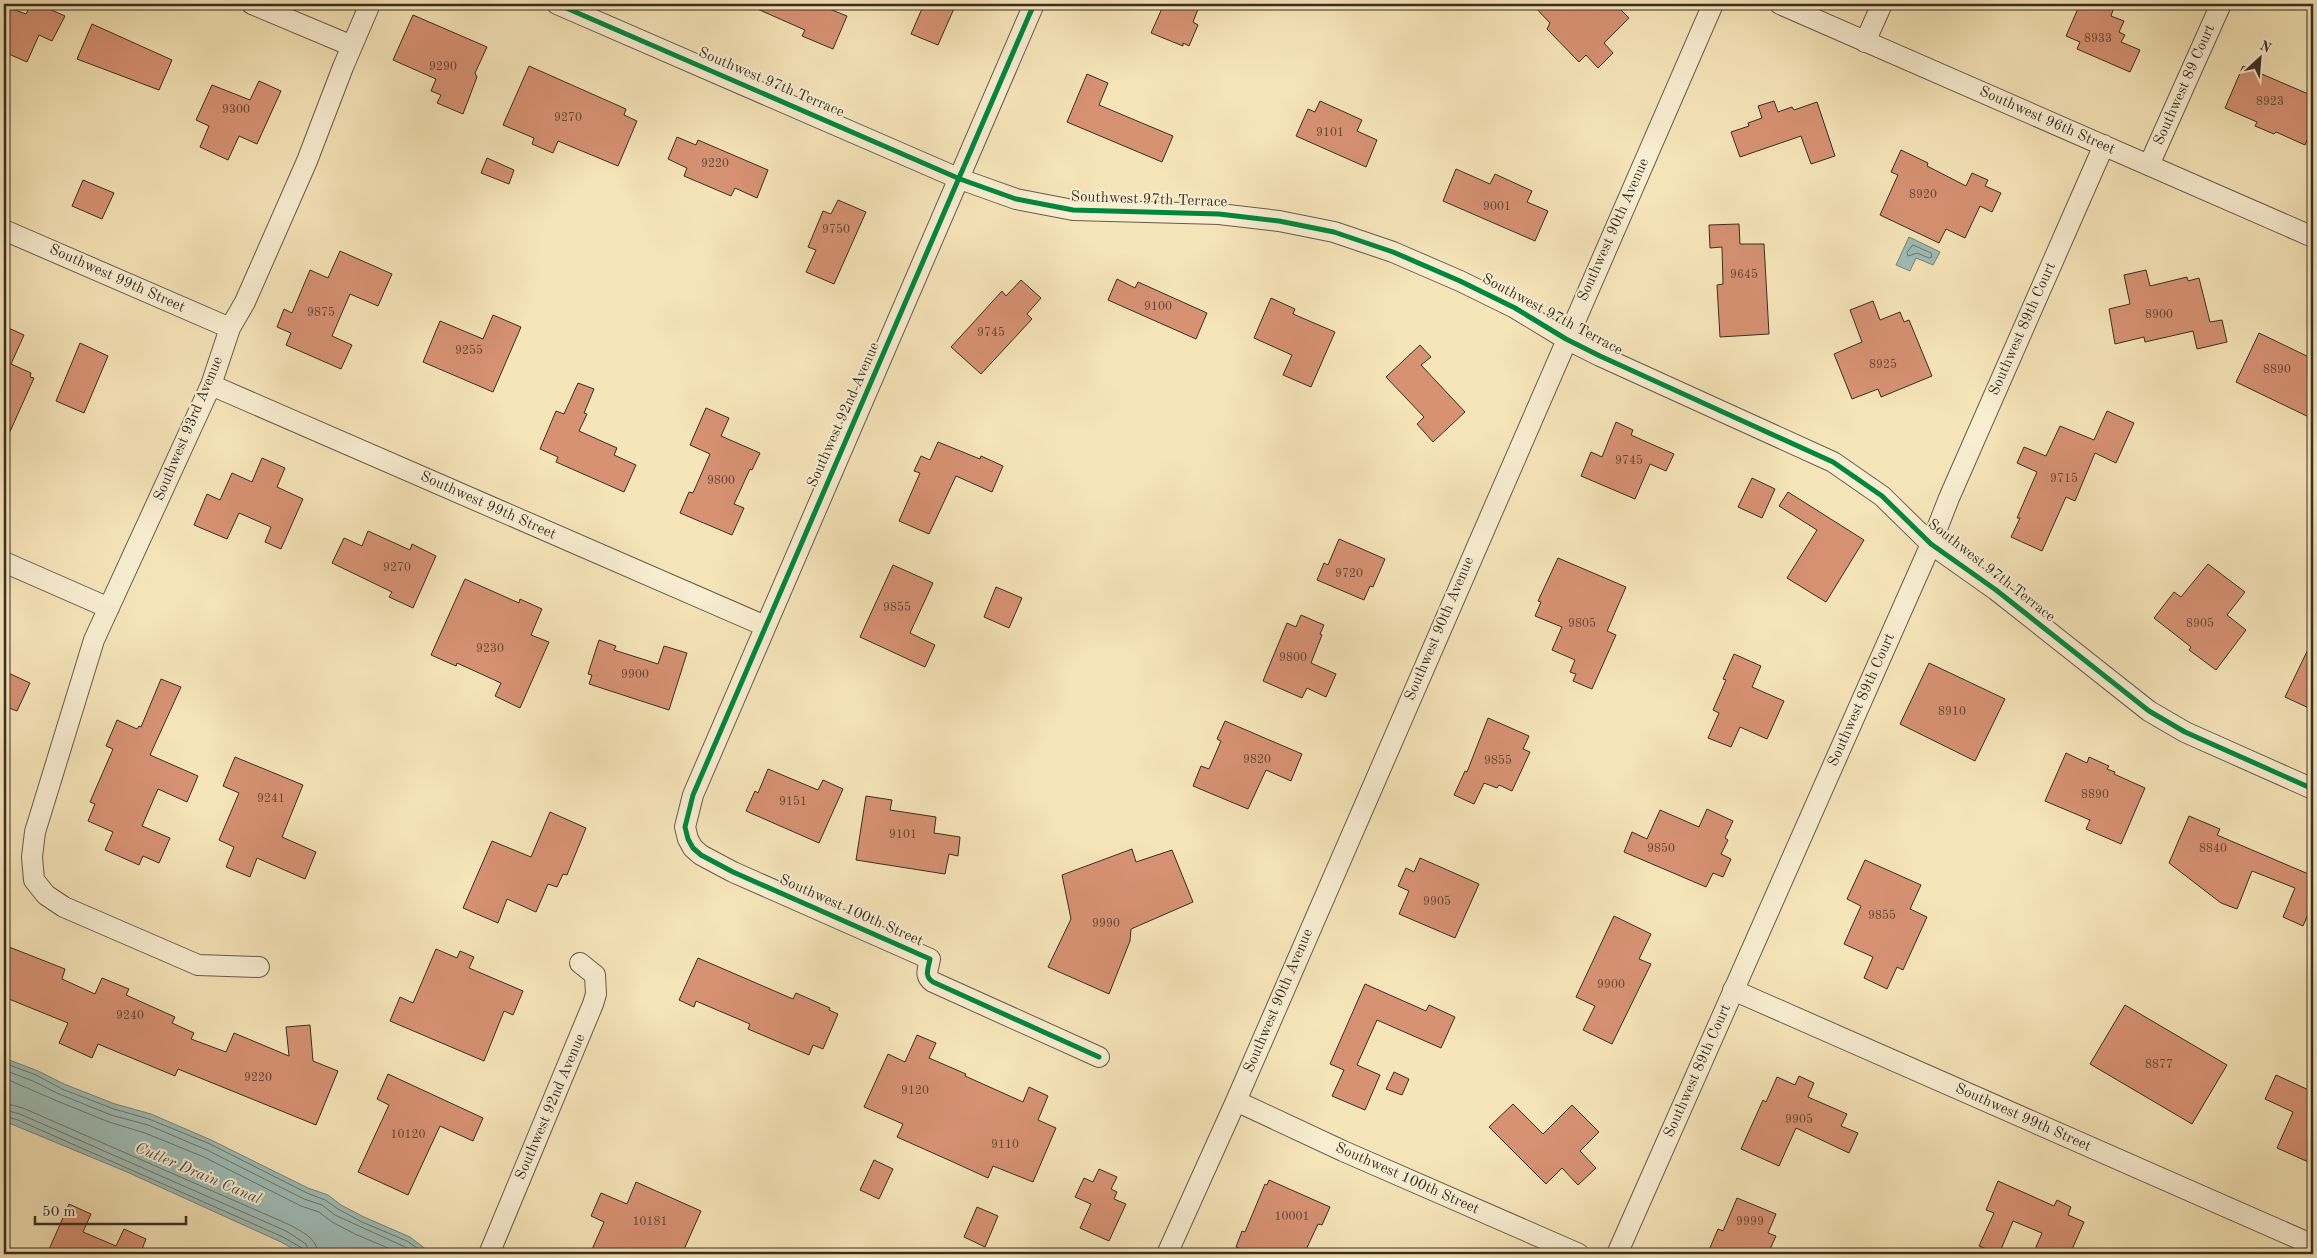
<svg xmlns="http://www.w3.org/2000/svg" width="2317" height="1258" viewBox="0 0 2317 1258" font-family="'Old Standard TT',serif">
  <rect width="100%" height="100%" fill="#f6e5b9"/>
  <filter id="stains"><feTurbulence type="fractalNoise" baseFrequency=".004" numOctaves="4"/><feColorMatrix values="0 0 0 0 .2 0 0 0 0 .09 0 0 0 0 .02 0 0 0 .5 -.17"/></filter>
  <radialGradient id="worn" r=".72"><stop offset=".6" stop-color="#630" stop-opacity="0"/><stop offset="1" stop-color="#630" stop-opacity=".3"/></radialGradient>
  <path fill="#9fbdb7" stroke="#76847b" d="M1909 237 1940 252 1933 265 1916 258 1910 271 1896 265Z
    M4 1058 38 1071 64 1084 115 1104 151 1114 211 1140 308 1188 328 1195 341 1205 364 1217 410 1237 432 1254H302L281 1242 127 1172 4 1121Z"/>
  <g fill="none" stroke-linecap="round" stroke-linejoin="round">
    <path stroke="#6c766c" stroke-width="1" d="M1913 245 1931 253 1932 257 1929 258 1917 253 1908 256 1907 253Z
      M4 1063 36 1075 62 1089 114 1109 149 1119 210 1144 307 1193 325 1200 338 1209 362 1222 407 1241 426 1254
      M4 1070 33 1081 59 1094 111 1115 148 1125 207 1150 304 1199 322 1205 335 1215 405 1247 416 1254
      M4 1078 57 1101 109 1122 145 1133 204 1157 301 1206 319 1212 332 1222 355 1234 402 1254
      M4 1103 23 1108 290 1225C302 1232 317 1238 318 1254
      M4 1110 20 1114 286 1231 306 1244 310 1254
      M4 1116 18 1120 283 1237 302 1248 304 1254"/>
  </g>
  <path fill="#d79274" stroke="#392e20" d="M31 4H38L65 16 52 41 39 35 27 62 4 52V6L26 14Z
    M746 4H817L847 16 833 49 802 36 805 30Z
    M924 4H956L938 45 911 34Z
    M1164 4H1200L1193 22 1198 25 1189 46 1183 43V46L1151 33Z
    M1532 4H1615L1629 18 1604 43 1613 53 1598 68 1586 55 1579 62 1547 29 1550 23Z
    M2080 4H2098L2113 10 2111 16 2124 21 2119 32 2125 35 2121 42 2140 50 2130 72 2077 49 2080 42 2066 36Z
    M413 15 487 47 475 73 477 77 463 114 437 103 441 95 431 91 436 79 393 60Z
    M92 24 172 60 159 90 77 59Z
    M529 66 626 109 624 115 637 121 618 166 558 141 553 153 532 144 534 138 503 125Z
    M2243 66 2313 96V126L2305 145 2276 132 2274 134 2255 126 2257 122 2225 108Z
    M1087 74 1108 83 1099 105 1173 136 1162 162 1067 122Z
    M259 81 281 91 257 144 239 136 228 160 200 147 209 126 196 120 212 85 250 100Z
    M1320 101 1362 120 1357 131 1377 140 1366 167 1296 136 1308 109 1315 112Z
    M1774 101 1778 112 1792 107 1794 110 1817 102 1835 156 1811 164 1801 136 1740 157 1731 132 1749 126 1748 123 1762 118 1758 106Z
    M677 137 696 145 698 140 768 170 757 198 735 188 731 196 684 176 687 168 668 159Z
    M1901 150 1928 163 1927 166 1966 186 1972 173 1988 180 1985 186 2001 193 1992 212 1980 206 1965 238 1946 229 1939 243 1880 215 1898 175 1891 172Z
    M487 158 514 170 509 184 481 173Z
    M1456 169 1490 184 1495 174 1532 191 1527 202 1548 211 1535 241 1443 201Z
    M83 180 114 193 102 219 72 206Z
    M838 200 866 212 834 284 806 272 816 250 808 247 823 211 831 214Z
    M1739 224 1740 244H1764L1769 334 1720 337 1717 285 1723 284 1722 247 1710 248 1709 225Z
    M340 251 392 274 378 306 350 294 332 336 352 345 341 369 286 345 291 333 277 327 284 309 292 313 310 270 328 278Z
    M2146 270 2150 286 2187 277 2188 281 2199 278 2210 322 2222 320 2227 342 2197 349 2193 331 2145 342 2144 337 2115 344 2109 309 2130 304 2124 275Z
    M1117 279 1135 288 1138 282 1207 313 1196 339 1108 300Z
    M1021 280 1041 298 1027 314 1032 319 981 374 951 347 1002 291 1006 296Z
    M1271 298 1295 309 1293 314 1335 332 1311 387 1283 375 1292 355 1254 338Z
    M1873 301 1880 320 1900 312 1904 322 1909 320 1932 376 1881 397 1878 389 1852 399 1834 354 1862 342 1850 310Z
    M493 315 521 327 493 392 423 362 440 321 483 339Z
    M4 326 24 335 11 364 31 373 30 377 34 378 4 445Z
    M2259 333 2313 359V419L2236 382Z
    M80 343 108 356 84 413 56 401Z
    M1420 345 1431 357 1421 365 1465 412 1433 442 1417 424 1424 417 1386 377Z
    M578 383 594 389 584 413 587 414 579 431 617 448 614 455 636 465 624 492 556 462 558 457 540 449 556 411 564 414Z
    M706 408 729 418 721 436 760 453 752 470 750 469 734 504 744 508 732 535 680 513 689 492 693 493 710 454 690 445Z
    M2107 411 2134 423 2116 463 2095 453 2075 501 2066 497 2042 551 2011 537 2020 518H2017L2037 472 2017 463 2024 447 2046 456 2060 426 2094 440Z
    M1616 422 1633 430 1631 435 1674 454 1666 471 1650 464 1635 499 1581 476 1591 452 1602 457Z
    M938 442 980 459 981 456 1003 466 992 492 956 476 929 534 899 521 920 473 914 471 921 456 930 460Z
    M262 458 285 468 277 487 303 499 281 549 265 542 271 527 239 513 227 539 194 525 207 494 220 500 232 473 252 482Z
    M1752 478 1775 489 1762 518 1738 507Z
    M1788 492 1864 540 1826 602 1787 578 1817 530 1779 506Z
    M368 531 410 550 412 544 436 556 413 608 389 597 392 592 332 563 344 538 362 546Z
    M1339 539 1385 559 1373 587 1370 586 1364 600 1317 580 1324 563 1328 565Z
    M1558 558 1626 587 1607 631 1616 635 1592 689 1573 681 1576 674 1570 672 1575 660 1552 650 1562 627 1535 616 1541 602 1538 601Z
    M2208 564 2245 592 2227 615 2246 630 2216 670 2189 650 2191 647 2154 618 2174 592 2181 597Z
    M893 565 933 583 910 633 935 645 925 667 860 637Z
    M465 579 519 603 520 599 542 609 531 635 549 642 520 708 495 696 501 683 457 663 456 666 431 655Z
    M996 587 1022 598 1009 628 984 617Z
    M1301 615 1324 625 1320 634 1322 635 1311 663 1336 674 1326 697 1307 688 1302 698 1263 681 1287 623 1296 627Z
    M2313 639V710L2285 697Z
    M599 640 616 646 614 650 658 664 664 646 687 653 669 710 589 684 592 675 588 674Z
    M1734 654 1761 666 1752 687 1784 701 1767 739 1740 727 1731 747 1708 738 1719 713 1713 710 1726 680 1723 679Z
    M1929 663 2005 699 1975 761 1900 724Z
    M4 671 30 683 17 711 4 706Z
    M161 679 181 687 150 755 198 776 187 802 158 789 142 826 170 838 159 863 143 856 139 865 105 850 113 832 88 821 95 804 90 802 113 749 106 746 117 720 137 729 139 726 141 727Z
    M1488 718 1529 736 1523 749 1530 752 1512 791 1499 785 1497 788 1484 783 1474 804 1454 795 1465 771 1467 772Z
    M1225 721 1302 754 1291 781 1266 770 1248 809 1193 786 1201 766 1209 769 1221 741 1217 739Z
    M2066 753 2087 763 2089 757 2109 766 2107 769 2115 772 2114 774 2145 788 2121 844 2086 829 2090 820 2045 801Z
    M235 757 303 785 282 837 316 852 305 879 257 858 250 877 226 867 234 847 219 840 239 793 223 786Z
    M768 769 818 790 823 780 843 789 819 843 746 811 755 791 758 793Z
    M866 796 892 800 890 810 936 817 934 833 960 837 958 856 949 854 945 874 856 860Z
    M1707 809 1733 821 1725 838 1728 840 1721 854 1731 859 1723 877 1713 873 1706 887 1624 852 1632 832 1647 839 1660 810 1699 827Z
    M550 812 586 828 567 875 563 874 557 887 548 884 536 912 507 899 498 923 463 908 492 841 531 857Z
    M2189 816 2220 829 2217 835 2313 876V903L2303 926 2283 917 2295 888 2252 871 2237 909 2221 903 2169 863Z
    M1132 849 1136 862 1172 850 1193 902 1131 929 1130 941 1109 994 1048 967 1071 919 1062 875Z
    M1420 858 1479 884 1455 938 1399 914 1409 891 1398 886 1406 868 1414 872Z
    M1865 860 1921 885 1910 909 1927 917 1903 970 1897 967 1887 989 1864 978 1873 957 1844 944 1861 906 1847 899Z
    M1614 916 1651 934 1639 959 1651 964 1612 1044 1583 1030 1595 1006 1576 997Z
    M4 945 65 969 62 979 95 994 102 978 129 989 126 995 175 1017 172 1023 194 1033 191 1039 226 1052 234 1033 289 1056 286 1027 310 1025 313 1061 338 1071 316 1125 178 1069 175 1076 98 1044 92 1058 59 1043 68 1023 4 997Z
    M436 949 457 958 460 951 474 957 469 968 523 991 513 1015 504 1011 484 1061 390 1021 400 997 413 1003Z
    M698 958 793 999 796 993 830 1008 829 1010 838 1014 823 1049 813 1045 809 1055 748 1029 750 1024 696 1001 694 1007 679 1000Z
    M1365 984 1426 1011 1429 1005 1455 1017 1441 1048 1377 1020 1357 1065 1380 1075 1365 1110 1332 1096 1344 1070 1330 1064Z
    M2125 1005 2227 1065 2192 1124 2090 1064Z
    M917 1035 936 1043 929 1058 966 1074 965 1076 1023 1102 1029 1087 1048 1096 1038 1120 1056 1128 1033 1182 993 1166 988 1178 953 1162 897 1137 903 1124 864 1107 888 1054 905 1062Z
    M1394 1072 1409 1079 1402 1095 1386 1089Z
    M388 1074 483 1118 473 1141 440 1126 408 1195 358 1172 389 1105 377 1099Z
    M2276 1075 2313 1092V1164L2277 1148 2293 1112 2265 1099Z
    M1799 1076 1814 1083 1808 1097 1847 1114 1841 1126 1858 1133 1849 1153 1796 1128 1779 1166 1741 1149 1763 1100 1766 1102 1777 1077 1795 1085Z
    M1513 1104 1543 1134 1572 1105 1599 1132 1580 1151 1596 1168 1578 1185 1562 1168 1546 1184 1489 1127Z
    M874 1160 893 1169 879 1199 860 1190Z
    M1099 1169 1117 1177 1111 1189 1117 1192 1114 1199 1126 1204 1109 1241 1080 1228 1091 1204 1075 1197 1084 1178 1093 1182Z
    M1269 1180 1330 1207 1322 1225 1318 1224 1304 1254H1236L1239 1248 1236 1247 1242 1231 1245 1232 1265 1184 1267 1185Z
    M1998 1181 2054 1206 2057 1200 2071 1207 2068 1215 2084 1222 2070 1254H2033L2042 1233 2013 1221 1999 1254 1979 1246 1994 1213 1986 1210Z
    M636 1182 701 1211 682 1254H590L604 1222 591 1216 601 1193 627 1204Z
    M1737 1198 1776 1214 1768 1233 1776 1236 1768 1254H1718L1709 1250 1718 1229 1723 1231Z
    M69 1204 91 1214 83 1232 116 1246 124 1229 146 1239 140 1254H47Z
    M977 1207 998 1216 985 1247 964 1237Z"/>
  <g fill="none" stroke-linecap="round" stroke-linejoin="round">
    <g stroke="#685c46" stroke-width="22">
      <path id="minor" d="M252 4 352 46
        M557 4 960 179 1016 199 1073 210 1219 214 1279 221 1334 232 1393 252 1460 281 1515 308 1566 339 1600 356 1833 462 1882 496 1931 544 1996 590 2149 711 2185 732 2313 789
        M1034 4 693 795 685 827 688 839 693 848 701 855 733 872 930 959C928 969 924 976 933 982L1099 1057
        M1780 4 2313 237
        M1865 42 1882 4
        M2149 165 2221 4
        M4 230 230 328
        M211 385 765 626
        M4 562 109 608
        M259 967 198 965 64 907 46 895 34 880 32 857 35 832 94 640 211 385 230 328 245 302 307 161 343 67 370 4
        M1733 990 2313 1245
        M1236 1101 1343 1151 1579 1254
        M489 1254 593 1004 596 994 595 975 580 963
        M1167 1254 1236 1101 1713 4
        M1617 1254 1931 544 1949 498 2104 145"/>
    </g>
    <use href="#minor" stroke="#f9eed2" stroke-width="20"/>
    <g stroke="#f9eed2" stroke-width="8">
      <path id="cycleway" d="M557 4 960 179 1016 199 1073 210 1219 214 1279 221 1334 232 1393 252 1460 281 1515 308 1566 339 1600 356 1833 462 1882 496 1931 544 1996 590 2149 711 2185 732 2313 789
        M1034 4 693 795 685 827 688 839 693 848 701 855 733 872 930 959C928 969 924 976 933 982L1099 1057"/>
    </g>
    <use href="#cycleway" stroke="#00873e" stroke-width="5"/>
  </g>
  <g text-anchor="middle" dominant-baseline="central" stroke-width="4" stroke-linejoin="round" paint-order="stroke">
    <g font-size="12" fill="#604735">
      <text x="2098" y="39">8933</text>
      <text x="443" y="67">9290</text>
      <text x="2270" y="102">8923</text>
      <text x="236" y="110">9300</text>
      <text x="568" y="118">9270</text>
      <text x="1330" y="133">9101</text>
      <text x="715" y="164">9220</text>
      <text x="1923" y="195">8920</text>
      <text x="1497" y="207">9001</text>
      <text x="836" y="230">9750</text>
      <text x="1744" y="275">9645</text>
      <text x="1158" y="307">9100</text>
      <text x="321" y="313">9875</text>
      <text x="2159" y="315">8900</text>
      <text x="991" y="333">9745</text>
      <text x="469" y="351">9255</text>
      <text x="1883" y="365">8925</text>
      <text x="2277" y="370">8890</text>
      <text x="1629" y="461">9745</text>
      <text x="2064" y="479">9715</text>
      <text x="721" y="481">9800</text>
      <text x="397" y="568">9270</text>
      <text x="1349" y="574">9720</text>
      <text x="897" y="608">9855</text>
      <text x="1582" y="624">9805</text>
      <text x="2200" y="624">8905</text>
      <text x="490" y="649">9230</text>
      <text x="1293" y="658">9800</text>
      <text x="635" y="675">9900</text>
      <text x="1952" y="712">8910</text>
      <text x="1257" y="760">9820</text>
      <text x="1498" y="761">9855</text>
      <text x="2095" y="795">8890</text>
      <text x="271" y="799">9241</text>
      <text x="793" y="802">9151</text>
      <text x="903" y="835">9101</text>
      <text x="1661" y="849">9850</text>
      <text x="2213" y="849">8840</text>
      <text x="1437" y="902">9905</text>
      <text x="1882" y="916">9855</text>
      <text x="1106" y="924">9990</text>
      <text x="1611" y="985">9900</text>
      <text x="130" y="1016">9240</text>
      <text x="2159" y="1065">8877</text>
      <text x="258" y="1078">9220</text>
      <text x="915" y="1091">9120</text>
      <text x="1799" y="1120">9905</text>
      <text x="408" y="1135">10120</text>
      <text x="1005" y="1145">9110</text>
      <text x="1292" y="1217">10001</text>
      <text x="650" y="1222">10181</text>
      <text x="1750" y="1222">9999</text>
    </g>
    <g font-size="15" fill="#392e20" stroke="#f9eed2">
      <text transform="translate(771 83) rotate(23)">Southwest 97th Terrace</text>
      <text transform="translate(2185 85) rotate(-66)">Southwest 89 Court</text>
      <text transform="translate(2047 121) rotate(24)">Southwest 96th Street</text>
      <text transform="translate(1149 200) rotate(2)">Southwest 97th Terrace</text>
      <text transform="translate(1614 230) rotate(-66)">Southwest 90th Avenue</text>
      <text transform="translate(117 279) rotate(24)">Southwest 99th Street</text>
      <text transform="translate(1552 315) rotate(28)">Southwest 97th Terrace</text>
      <text transform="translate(2023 329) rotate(-66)">Southwest 89th Court</text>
      <text transform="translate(844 415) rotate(-66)">Southwest 92nd Avenue</text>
      <text transform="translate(189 429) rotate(-67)">Southwest 93rd Avenue</text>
      <text transform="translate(488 506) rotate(24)">Southwest 99th Street</text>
      <text transform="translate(1991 571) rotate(38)">Southwest 97th Terrace</text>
      <text transform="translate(1440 629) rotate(-67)">Southwest 90th Avenue</text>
      <text transform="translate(1862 700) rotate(-66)">Southwest 89th Court</text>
      <text transform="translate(851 911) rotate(24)">Southwest 100th Street</text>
      <text transform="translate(1279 1001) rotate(-67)">Southwest 90th Avenue</text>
      <text transform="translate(1698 1071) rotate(-66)">Southwest 89th Court</text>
      <text transform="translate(551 1107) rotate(-67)">Southwest 92nd Avenue</text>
      <text transform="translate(2023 1118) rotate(24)">Southwest 99th Street</text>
      <text transform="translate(1407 1179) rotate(24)">Southwest 100th Street</text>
    </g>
    <g font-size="16" font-style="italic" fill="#525246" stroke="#f9eed2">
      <text transform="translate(198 1174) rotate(23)">Cutler Drain Canal</text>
    </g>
  </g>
  <rect width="2317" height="1258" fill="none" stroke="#f6e5b9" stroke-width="20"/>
  <rect x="5" y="5" width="2307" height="1248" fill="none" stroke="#392e20" stroke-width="2.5"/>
  <rect x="10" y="10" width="2297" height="1238" fill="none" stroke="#392e20"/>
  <g transform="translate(2260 58) rotate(26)" stroke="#f9eed2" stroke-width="4" paint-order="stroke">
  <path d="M0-4L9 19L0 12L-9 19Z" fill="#392e20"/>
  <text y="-8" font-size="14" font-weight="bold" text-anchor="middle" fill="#392e20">N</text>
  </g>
  <path d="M35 1216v8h151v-8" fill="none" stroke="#392e20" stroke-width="2.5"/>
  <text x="42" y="1216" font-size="15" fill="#392e20" stroke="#f9eed2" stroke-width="4" paint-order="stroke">50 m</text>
  <rect width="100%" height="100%" filter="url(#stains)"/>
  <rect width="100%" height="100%" fill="url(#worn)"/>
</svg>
